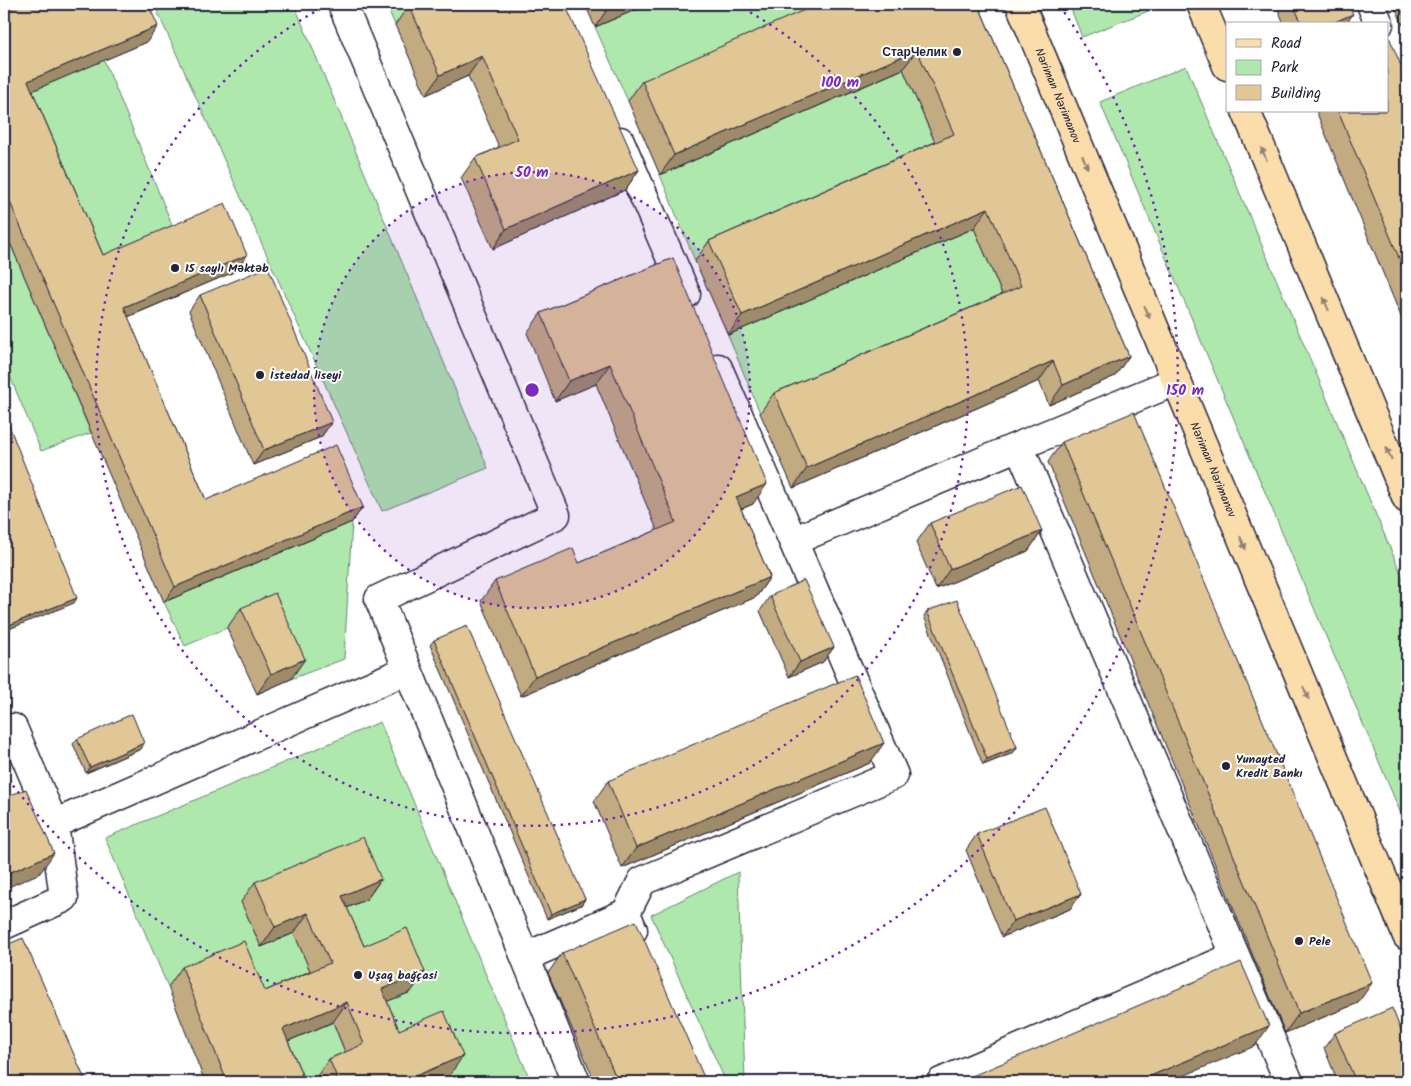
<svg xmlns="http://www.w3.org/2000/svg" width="1411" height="1086" viewBox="0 0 1411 1086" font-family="Kalam,sans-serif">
  <rect width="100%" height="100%" fill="#fff"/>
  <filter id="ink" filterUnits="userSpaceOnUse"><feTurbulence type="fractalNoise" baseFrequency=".02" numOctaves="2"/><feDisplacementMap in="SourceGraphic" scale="10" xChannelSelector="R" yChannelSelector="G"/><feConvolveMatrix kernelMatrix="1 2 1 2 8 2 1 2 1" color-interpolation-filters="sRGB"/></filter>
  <g filter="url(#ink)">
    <path fill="#aee8ac" stroke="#688574" d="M154 4H294L488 468 382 511Z
      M386 4H443L395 25Z
      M649 4H850L628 101 595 27Z
      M1069 4H1160L1161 6 1082 37Z
      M104 60 176 234 92 270 18 97Z
      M1186 66 1407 588V828L1100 102Z
      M903 69 940 154 695 261 660 175Z
      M4 228 91 433 41 451 4 362Z
      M974 228 1007 306 760 413 728 335Z
      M352 522 344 659 291 679 261 613 185 646 164 602Z
      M380 722 531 1082H435L385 1050 368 1009 411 991 350 966 328 916 349 857 261 947 294 933 316 983 251 1011 230 961 168 987 105 838Z
      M738 872 745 1082H726L651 915Z
      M333 1022 350 1064 315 1079 316 1082H283L269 1049Z"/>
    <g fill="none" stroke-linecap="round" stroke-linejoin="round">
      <g stroke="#22223b" stroke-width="31">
        <path id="minor" d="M342 4 556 515 379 599 576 1082
          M1371 4 1379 24
          M620 141 686 294
          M718 368 793 541
          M1176 381 1019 446 1289 1082
          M4 732 13 728 54 824 64 898 4 925
          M54 824 407 670
          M626 913 642 881 894 775 793 541 1019 446
          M525 957 626 913 633 930
          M941 1082 1235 956"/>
      </g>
      <g stroke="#22223b" stroke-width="31">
        <g id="major">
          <path id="s1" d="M1020 4 1407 936"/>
          <path d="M1201 4 1227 66"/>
          <path d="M1246 111 1407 499"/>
        </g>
      </g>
      <use href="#minor" stroke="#fff" stroke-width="28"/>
      <use href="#major" stroke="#faddab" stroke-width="28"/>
    </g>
    <path fill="#c2aa81" stroke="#22223b" d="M411 4 639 170 625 190 493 249 461 178 475 158 499 147 468 76 426 95 395 25 409 5Z
      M585 4H649L595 27Z
      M978 4 1129 356 1115 376 1049 405 1039 381 793 488 760 413 774 393 1002 294 974 228 728 335 695 261 709 241 935 142 903 69 660 175 628 101 642 81Z
      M1276 4H1348L1346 24H1284Z
      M1394 4H1407V23L1403 25Z
      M4 11 147 42 32 90 103 255H247L236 271 128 317 206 500 363 507 352 522 164 602 4 229Z
      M1407 80V331L1316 111H1387Z
      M673 258 753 504 741 509 770 577 756 597 521 696 481 601 495 581 579 563 657 530 596 384 555 401 527 333 541 313Z
      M200 295 332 422 321 437 253 465 189 311Z
      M1062 442 1358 1003 1285 1033 1048 462Z
      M930 523 1042 531 1028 551 936 589 916 543Z
      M770 596 834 647 823 662 789 677 760 611Z
      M241 608 291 679 257 694 227 628Z
      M927 611 1017 747 1013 753 983 765 924 616Z
      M434 640 585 899 581 905 547 919 430 645Z
      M77 739 144 743 141 749 86 773 73 744Z
      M870 763 622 868 594 801 608 781Z
      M977 834 1081 894 1070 909 1002 937 966 850Z
      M381 879 367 899 347 908 364 946 411 992 387 1001 399 1030 449 1076 435 1082H316L315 1079 329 1059 345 1052 333 1022 288 1041 302 1075 297 1082H205L168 987 182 967 265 991 310 971 294 933 261 947 241 902 255 882Z
      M562 953 706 1082H595L548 973Z
      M1335 1033 1407 1082H1338L1324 1048Z"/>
    <path fill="#9e8b69" stroke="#22223b" d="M617 4H649L595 27 609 7Z
      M1353 14 1346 24H1330Z
      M1407 19V23L1403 25Z
      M158 26 147 42 18 97 28 81Z
      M917 50 903 69 660 175 674 155Z
      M482 56 468 76 426 95 440 75Z
      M639 170 625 190 493 249 506 229Z
      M988 208 974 228 728 335 742 315Z
      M247 255 236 271 113 323 124 307Z
      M1129 356 1115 376 1049 405 1063 385Z
      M1053 361 1039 381 793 488 807 468Z
      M610 364 596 384 555 401 569 381Z
      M332 422 321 437 253 465 264 450Z
      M767 484 753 504 722 517 736 497Z
      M363 507 352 522 164 602 175 587Z
      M1042 531 1028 551 936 589 950 569Z
      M770 577 756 597 521 696 535 676Z
      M77 598 74 603 4 631V627Z
      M834 647 823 662 789 677 800 662Z
      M305 659 291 679 257 694 271 674Z
      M144 743 141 749 86 773 90 767Z
      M884 743 870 763 622 868 636 848Z
      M1017 747 1013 753 983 765 987 759Z
      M54 853 40 873 4 889V875Z
      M381 879 367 899 328 916 342 896Z
      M1081 894 1070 909 1002 937 1013 921Z
      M585 899 581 905 547 919 551 914Z
      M308 913 294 933 261 947 275 927Z
      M425 972 411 992 368 1009 382 989Z
      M1372 983 1358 1003 1285 1033 1299 1013Z
      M347 1002 333 1022 269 1049 283 1029Z
      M1269 1026 1255 1046 1169 1082H1136Z
      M463 1056 449 1076 435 1082H401Z
      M302 1075 297 1082H284Z"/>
    <path fill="#e1c696" stroke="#22223b" d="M22 4H148L158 26 28 81 103 255 225 203 247 255 124 307 206 500 336 445 363 507 175 587 4 188V11Z
      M411 4H565L639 170 506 229 475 158 518 139 482 56 440 75 409 5Z
      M607 4H617L609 7Z
      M818 4H978L1129 356 1063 385 1053 361 807 468 774 393 1021 286 988 208 742 315 709 241 954 134 917 50 674 155 642 81Z
      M1293 4H1348L1353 14 1330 24H1302Z
      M1387 32 1407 80V277L1338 111H1387Z
      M673 258 767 484 736 497 770 577 535 676 495 581 573 548 579 563 676 522 610 364 569 381 541 313Z
      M268 267 332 422 264 450 200 295Z
      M1134 412 1372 983 1299 1013 1062 442Z
      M4 413 77 598 4 627Z
      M1022 485 1042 531 950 569 930 523Z
      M804 580 834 647 800 662 770 596Z
      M275 593 305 659 271 674 241 608Z
      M957 600 1017 747 987 759 927 611Z
      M467 626 585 899 551 914 434 640Z
      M855 675 884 743 636 848 608 781Z
      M132 714 144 743 90 767 77 739Z
      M26 789 54 853 4 875V798Z
      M1045 807 1081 894 1013 921 977 834Z
      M363 837 381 879 342 896 364 946 407 928 425 972 382 989 399 1030 444 1011 463 1056 401 1082H339L329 1059 364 1044 347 1002 283 1029 302 1075 284 1082H227L182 967 244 941 265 991 330 963 308 913 275 927 255 882Z
      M636 921 706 1082H618L562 953Z
      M23 938 86 1082H4V946Z
      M1241 962 1269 1026 1136 1082H958Z
      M1392 1008 1407 1045V1082H1356L1335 1033Z"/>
    <defs><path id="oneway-solid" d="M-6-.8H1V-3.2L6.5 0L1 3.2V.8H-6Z" transform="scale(1.25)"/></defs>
    <g fill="#8e8073">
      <use href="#oneway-solid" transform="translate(1264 154) rotate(-113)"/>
      <use href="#oneway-solid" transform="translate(1085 162) rotate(68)"/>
      <use href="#oneway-solid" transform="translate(1326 304) rotate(-113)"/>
      <use href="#oneway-solid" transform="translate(1147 312) rotate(68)"/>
      <use href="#oneway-solid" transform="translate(1389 454) rotate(-113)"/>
      <use href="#oneway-solid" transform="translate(1243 543) rotate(67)"/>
      <use href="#oneway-solid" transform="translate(1306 693) rotate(67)"/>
    </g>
  </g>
  <circle cx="532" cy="390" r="218" fill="#7b2cbf" fill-opacity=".12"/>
  <g fill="none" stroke="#7b2cbf" stroke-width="2.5" stroke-dasharray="2.5 5">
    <circle cx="532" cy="390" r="218"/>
    <path d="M737 5A436 436 0 1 1 327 5"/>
    <path d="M1060 6A653 653 0 0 1 7 778"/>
  </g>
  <g fill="#22223b" stroke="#fff" stroke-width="2">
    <circle cx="957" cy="52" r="5"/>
    <circle cx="175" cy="268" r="5"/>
    <circle cx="260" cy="375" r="5"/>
    <circle cx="1226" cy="766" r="5"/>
    <circle cx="1299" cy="941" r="5"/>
    <circle cx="358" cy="975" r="5"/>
  </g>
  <g text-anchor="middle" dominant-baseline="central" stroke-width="4" stroke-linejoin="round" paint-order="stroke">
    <g font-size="12" font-weight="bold" fill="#22223b" stroke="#fff" text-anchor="start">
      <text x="947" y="52" text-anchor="end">СтарЧелик</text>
      <text x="185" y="268">15 saylı Məktəb</text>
      <text x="270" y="375">İstedad liseyi</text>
      <text x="1236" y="759">Yunayted<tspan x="1236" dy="14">Kredit Bankı</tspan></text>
      <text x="1309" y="941">Pele</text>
      <text x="368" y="975">Uşaq bağçasi</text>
    </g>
    <g font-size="12" fill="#22223b" stroke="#fff">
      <text stroke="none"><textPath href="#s1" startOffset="99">Nəriman Nərimanov</textPath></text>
      <text stroke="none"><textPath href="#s1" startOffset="504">Nəriman Nərimanov</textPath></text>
    </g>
  </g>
  <circle cx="532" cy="390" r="8" fill="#7b2cbf" stroke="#fff" stroke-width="2.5"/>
  <g font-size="15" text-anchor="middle" font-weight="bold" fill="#7b2cbf" stroke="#fff" stroke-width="4" stroke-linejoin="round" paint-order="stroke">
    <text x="840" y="87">100 m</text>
    <text x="532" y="177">50 m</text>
    <text x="1185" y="395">150 m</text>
  </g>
  <rect width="1411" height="1086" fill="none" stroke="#fff" stroke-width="20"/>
  <rect x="10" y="10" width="1391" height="1066" fill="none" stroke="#22223b" stroke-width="2" filter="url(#ink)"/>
  <rect x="1226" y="22" width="162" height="90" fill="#ffffff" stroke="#a7a7b1"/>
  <rect x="1236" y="39" width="25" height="8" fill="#faddab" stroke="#a7a7b1"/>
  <text x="1271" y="48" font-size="15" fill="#22223b">Road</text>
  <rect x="1236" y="60" width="25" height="15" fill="#aee8ac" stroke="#a7a7b1"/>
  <text x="1271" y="72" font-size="15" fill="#22223b">Park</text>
  <rect x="1236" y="85" width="25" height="15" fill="#e1c696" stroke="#a7a7b1"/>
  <text x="1271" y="98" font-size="15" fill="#22223b">Building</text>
</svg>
